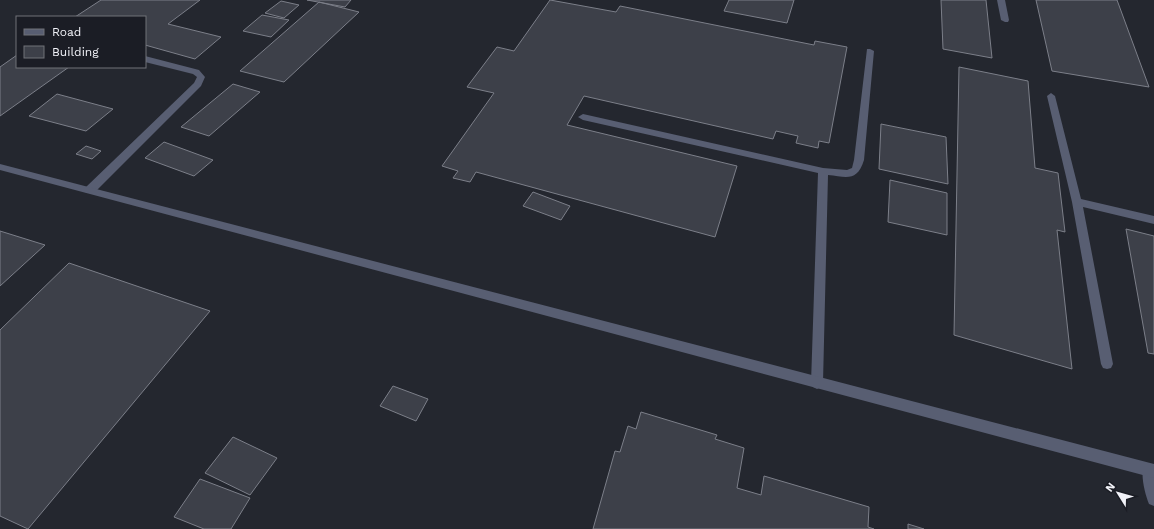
<svg xmlns="http://www.w3.org/2000/svg" width="1154" height="529" viewBox="0 0 1154 529" font-family="'Work Sans',sans-serif">
  <rect width="100%" height="100%" fill="#24272f"/>
  <path fill="#3d4049" stroke="#7c7f89" d="M101 0H200L168 24 221 37 195 59 145 45V17H75Z
    M307 0H351L345 7Z
    M550 0 616 12 620 6 814 45 815 41 847 47 829 143 819 141 818 148 796 143 798 136 776 131 773 139 584 96 567 125 737 166 715 237 476 172 470 182 453 178 458 171 442 166 494 93 467 87 497 47 514 51Z
    M729 0H794L787 23 724 11Z
    M941 0H986L992 58 943 49Z
    M1036 0H1117L1149 87 1052 71Z
    M281 1 299 5 284 18 265 13Z
    M319 2 359 12 284 82 240 71Z
    M262 15 289 20 271 37 243 31Z
    M17 55V67H69L0 116V67Z
    M959 67 1028 81 1035 168 1058 173 1065 232 1057 230 1072 369 954 335Z
    M233 84 260 92 209 136 181 127Z
    M57 94 113 109 86 131 29 116Z
    M881 124 946 137 948 184 879 169Z
    M164 142 213 160 194 176 145 158Z
    M86 146 101 151 92 159 76 154Z
    M890 180 947 193V235L888 222Z
    M533 192 570 206 561 220 523 206Z
    M1126 229 1154 236V354L1148 353Z
    M0 231 45 245 0 286Z
    M69 263 210 311 28 529 0 516V330Z
    M393 386 428 399 416 421 380 406Z
    M641 412 717 435 715 439 744 448 737 488 761 495 764 476 869 507 868 527 874 529H593L615 451 620 452 628 426 636 429Z
    M233 437 277 458 250 495 205 473Z
    M200 479 250 498 231 529H204L174 517Z
    M908 524 924 529H908Z"/>
  <g fill="none" stroke-linecap="round" stroke-linejoin="round">
    <path fill="#585e72" fill-rule="evenodd" d="M997 0H1005L1009 20 1008 22H1005L1001 20Z
      M867 49H870L874 51 864 160C857 182 847 177 828 175L823 383 821 387 817 389 813 387 811 383 818 173 583 120 578 117 583 114 823 168 847 170 852 168 854 160Z
      M145 56 199 70 205 77 201 86 94 193H86L85 190 86 187 194 83 197 77 193 74 145 62Z
      M1051 93 1055 96 1081 199 1154 216V224L1083 207 1113 364 1111 368 1107 369 1103 368 1101 364 1072 202 1047 96Z
      M1149 463 1154 466V506L1149 504C1145 494 1140 475 1144 465Z"/>
    <path fill="#585e72" fill-rule="evenodd" d="M0 164 1154 464V478L0 170Z"/>
  </g>
  <rect x="16" y="16" width="130" height="52" fill="#1b1d25" stroke="#717279"/>
  <rect x="24" y="29" width="20" height="6" fill="#585e72" stroke="#717279"/>
  <text x="52" y="36" font-size="12" fill="#f1f2f8">Road</text>
  <rect x="24" y="46" width="20" height="12" fill="#3d4049" stroke="#717279"/>
  <text x="52" y="56" font-size="12" fill="#f1f2f8">Building</text>
  <g transform="translate(1118 493) rotate(307)" stroke="#1b1d25" stroke-width="3" paint-order="stroke">
  <path d="M0-3L7 15L0 10L-7 15Z" fill="#f1f2f8"/>
  <text y="-6" font-size="11" font-weight="bold" text-anchor="middle" fill="#f1f2f8">N</text>
  </g>
</svg>
